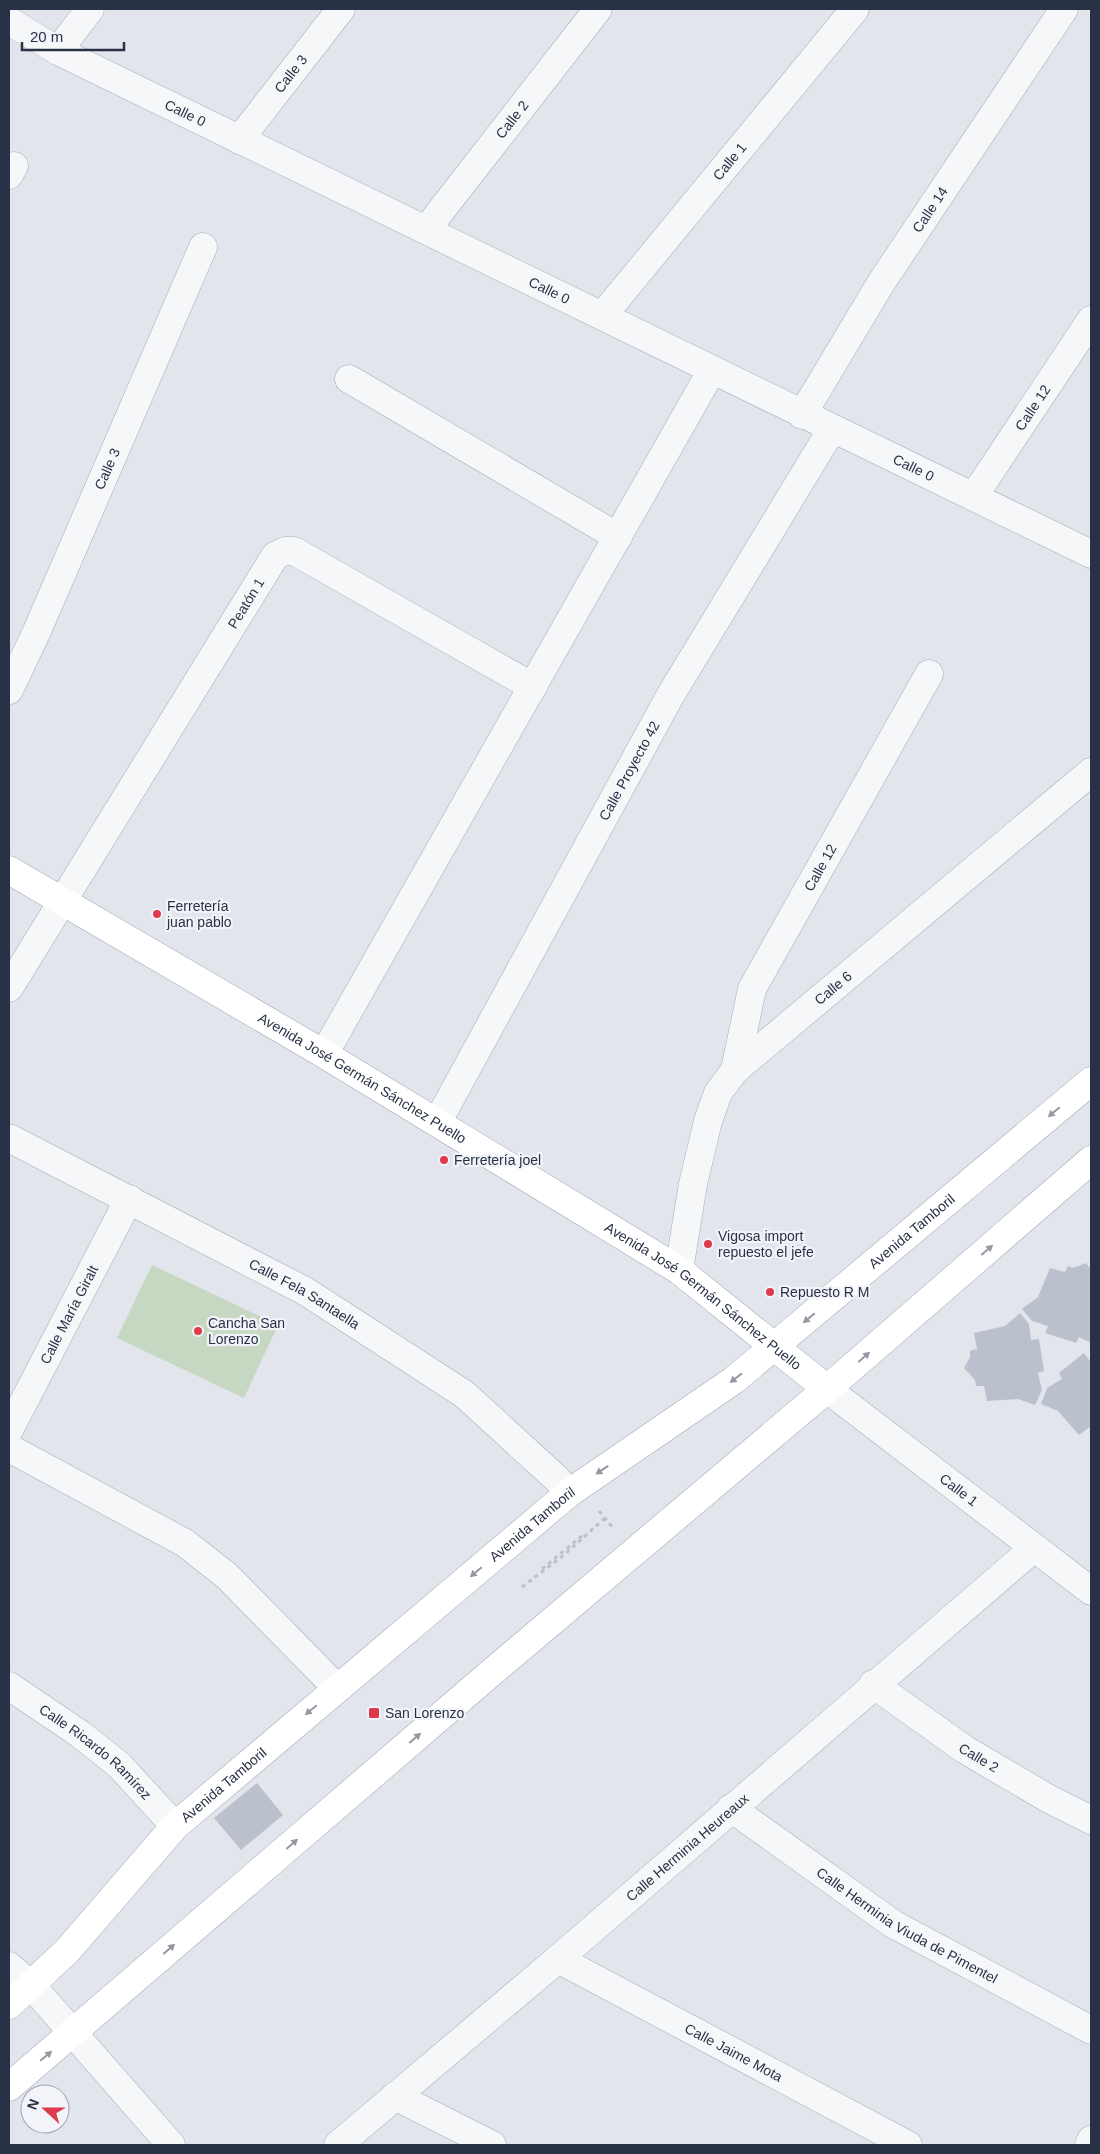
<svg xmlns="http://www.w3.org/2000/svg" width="1100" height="2154" viewBox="0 0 1100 2154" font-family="Helvetica,sans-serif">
  <rect width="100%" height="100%" fill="#e2e5ec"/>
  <path fill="#c6d7c2" d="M152 1265 278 1325 244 1398 117 1338Z"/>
  <path fill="#bbc1cc" d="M1086 1263 1091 1270V1343L1079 1337 1076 1343 1045 1333 1048 1326 1032 1321 1022 1309 1038 1297 1050 1268 1065 1272 1068 1266 1073 1268Z
    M1020 1313 1029 1324 1031 1340 1039 1339 1044 1371 1038 1373 1042 1390 1035 1405 1018 1399 987 1401 984 1386H976L975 1380 964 1368 970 1357V1351L977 1349 974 1333 1005 1326Z
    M1084 1353 1089 1360 1091 1358V1426L1079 1435 1058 1411 1041 1404 1047 1388 1062 1379 1059 1373Z
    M257 1783 283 1815 241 1850 214 1818Z"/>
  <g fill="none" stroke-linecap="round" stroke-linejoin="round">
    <g stroke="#a6abb7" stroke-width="29">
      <g id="minor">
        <path id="s1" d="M9 21 58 51 1091 554"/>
        <path d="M58 51 90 9"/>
        <path id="s2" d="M239 140 341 9"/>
        <path d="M9 175 14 166"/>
        <path id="s3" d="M426 230 598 9"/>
        <path id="s4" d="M603 315 855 9"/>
        <path d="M349 379 618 537"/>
        <path id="s5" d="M802 415 881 283 1064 9"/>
        <path id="s6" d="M974 496 1091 320"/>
        <path id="s7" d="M9 690 37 631 203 247"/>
        <path id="s8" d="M9 988 275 556 285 551H294L533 687"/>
        <path d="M324 1054 712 370"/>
        <path id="s9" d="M735 1070 752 989 929 674"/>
        <path id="s10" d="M438 1121 670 696 832 429"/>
        <path id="s11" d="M9 1138 305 1291 464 1394 557 1479 569 1493"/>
        <path id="s12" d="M679 1270 693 1184 708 1121 718 1093 735 1070 1091 772"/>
        <path id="s13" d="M827 1389 1091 1591"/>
        <path id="s14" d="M9 1430 129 1199"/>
        <path d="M9 1448 185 1543 227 1576 337 1688"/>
        <path id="s15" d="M873 1684 964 1749 1049 1799 1091 1820"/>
        <path id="s16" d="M9 1686 80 1734 119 1765 175 1826"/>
        <path id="s17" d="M731 1808 893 1924 1091 2030"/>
        <path id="s18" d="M558 1959 908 2145"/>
        <path d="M9 1966 31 1985 171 2145"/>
        <path d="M395 2096 492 2145"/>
        <path id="s19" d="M338 2145 558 1959 1034 1548"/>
        <path d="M1089 2145 1091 2140"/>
      </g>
    </g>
    <g stroke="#a0a9b9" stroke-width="29">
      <g id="major">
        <path id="s20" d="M9 870 324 1054 679 1270 827 1389"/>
        <path id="s21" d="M9 2005 67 1951 175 1826 569 1493 734 1380 1091 1081"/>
        <path d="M9 2087 492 1672 827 1389 1091 1160"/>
      </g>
    </g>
    <path stroke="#bcc0c7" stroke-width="3" stroke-dasharray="4 4" stroke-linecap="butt" d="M599 1511 614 1529
      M542 1569 583 1535
      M522 1587 564 1555 605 1518"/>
    <use href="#minor" stroke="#f5f7f9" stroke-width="28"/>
    <use href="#major" stroke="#fff" stroke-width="28"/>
  </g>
  <defs><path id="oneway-solid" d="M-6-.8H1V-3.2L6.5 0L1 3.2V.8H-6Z" transform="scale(1.25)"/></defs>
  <g fill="#9498a2">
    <use href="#oneway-solid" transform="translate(1054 1112) rotate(140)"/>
    <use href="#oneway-solid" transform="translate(987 1250) rotate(-41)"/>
    <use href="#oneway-solid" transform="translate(809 1318) rotate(140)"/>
    <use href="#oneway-solid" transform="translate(864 1357) rotate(-41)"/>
    <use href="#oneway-solid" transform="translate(736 1378) rotate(142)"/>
    <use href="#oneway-solid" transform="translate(602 1470) rotate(146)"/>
    <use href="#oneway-solid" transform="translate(476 1572) rotate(140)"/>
    <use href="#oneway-solid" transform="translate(311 1710) rotate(140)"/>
    <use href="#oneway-solid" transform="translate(415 1738) rotate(-41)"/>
    <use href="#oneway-solid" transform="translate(292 1844) rotate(-41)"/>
    <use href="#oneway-solid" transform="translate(169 1949) rotate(-41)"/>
    <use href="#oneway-solid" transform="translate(46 2056) rotate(-40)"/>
  </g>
  <g fill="#dd3b4c" stroke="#f2f4f9" stroke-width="2">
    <circle cx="157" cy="914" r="5"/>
    <circle cx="444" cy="1160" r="5"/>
    <circle cx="708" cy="1244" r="5"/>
    <circle cx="770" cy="1292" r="5"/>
    <circle cx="198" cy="1331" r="5"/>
    <rect x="368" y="1707" width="12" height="12" rx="2.5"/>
  </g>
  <g text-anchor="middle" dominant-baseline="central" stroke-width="4.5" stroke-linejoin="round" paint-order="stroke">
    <g font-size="14" fill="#283146" stroke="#f2f4f9">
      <text stroke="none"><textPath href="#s2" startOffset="84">Calle 3</textPath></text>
      <text stroke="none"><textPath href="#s1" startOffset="199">Calle 0</textPath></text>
      <text stroke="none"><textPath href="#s3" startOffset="140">Calle 2</textPath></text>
      <text stroke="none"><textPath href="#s4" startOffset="199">Calle 1</textPath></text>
      <text stroke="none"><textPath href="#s5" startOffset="242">Calle 14</textPath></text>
      <text stroke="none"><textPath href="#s1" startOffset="604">Calle 0</textPath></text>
      <text stroke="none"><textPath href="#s6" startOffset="106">Calle 12</textPath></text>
      <text stroke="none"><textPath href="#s1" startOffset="1009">Calle 0</textPath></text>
      <text stroke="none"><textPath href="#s7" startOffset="242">Calle 3</textPath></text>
      <text stroke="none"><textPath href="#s8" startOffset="452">Peatón 1</textPath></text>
      <text stroke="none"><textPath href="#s10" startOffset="399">Calle Proyecto 42</textPath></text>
      <text stroke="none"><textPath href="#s9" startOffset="222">Calle 12</textPath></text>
      <text stroke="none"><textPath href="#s12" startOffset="338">Calle 6</textPath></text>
      <text stroke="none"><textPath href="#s20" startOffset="410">Avenida José Germán Sánchez Puello</textPath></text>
      <text stroke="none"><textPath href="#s21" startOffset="1192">Avenida Tamboril</textPath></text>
      <text stroke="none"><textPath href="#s11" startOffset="334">Calle Fela Santaella</textPath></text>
      <text stroke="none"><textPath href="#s20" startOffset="815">Avenida José Germán Sánchez Puello</textPath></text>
      <text stroke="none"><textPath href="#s14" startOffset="130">Calle María Giralt</textPath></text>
      <text stroke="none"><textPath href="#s13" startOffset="166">Calle 1</textPath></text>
      <text stroke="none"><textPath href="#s21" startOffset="712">Avenida Tamboril</textPath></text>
      <text stroke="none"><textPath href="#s16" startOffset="109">Calle Ricardo Ramírez</textPath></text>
      <text stroke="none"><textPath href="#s15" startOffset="129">Calle 2</textPath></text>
      <text stroke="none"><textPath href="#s21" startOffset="308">Avenida Tamboril</textPath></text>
      <text stroke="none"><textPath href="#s19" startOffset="459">Calle Herminia Heureaux</textPath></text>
      <text stroke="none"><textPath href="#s17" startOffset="212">Calle Herminia Viuda de Pimentel</textPath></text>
      <text stroke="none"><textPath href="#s18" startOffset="199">Calle Jaime Mota</textPath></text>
    </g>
    <g font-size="14" fill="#283146" stroke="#f2f4f9" text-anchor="start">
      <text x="167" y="906">Ferretería<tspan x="167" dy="16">juan pablo</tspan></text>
      <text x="454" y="1160">Ferretería joel</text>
      <text x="718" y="1236">Vigosa import<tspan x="718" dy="16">repuesto el jefe</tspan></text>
      <text x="780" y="1292">Repuesto R M</text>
      <text x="208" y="1323">Cancha San<tspan x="208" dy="16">Lorenzo</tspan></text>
      <text x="385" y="1713">San Lorenzo</text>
    </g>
  </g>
  <rect width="1100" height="2154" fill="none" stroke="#283146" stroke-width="20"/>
  <g transform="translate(45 2109) rotate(291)"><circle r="24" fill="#f2f4f9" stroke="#a1a6b1"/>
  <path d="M0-4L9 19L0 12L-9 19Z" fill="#dd3b4c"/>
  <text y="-8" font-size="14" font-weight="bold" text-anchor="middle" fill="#283146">N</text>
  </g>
  <path d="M22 42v8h102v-8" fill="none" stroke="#283146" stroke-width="2.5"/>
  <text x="30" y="42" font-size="15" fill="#283146" stroke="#f2f4f9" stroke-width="4" paint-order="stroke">20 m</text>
</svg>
